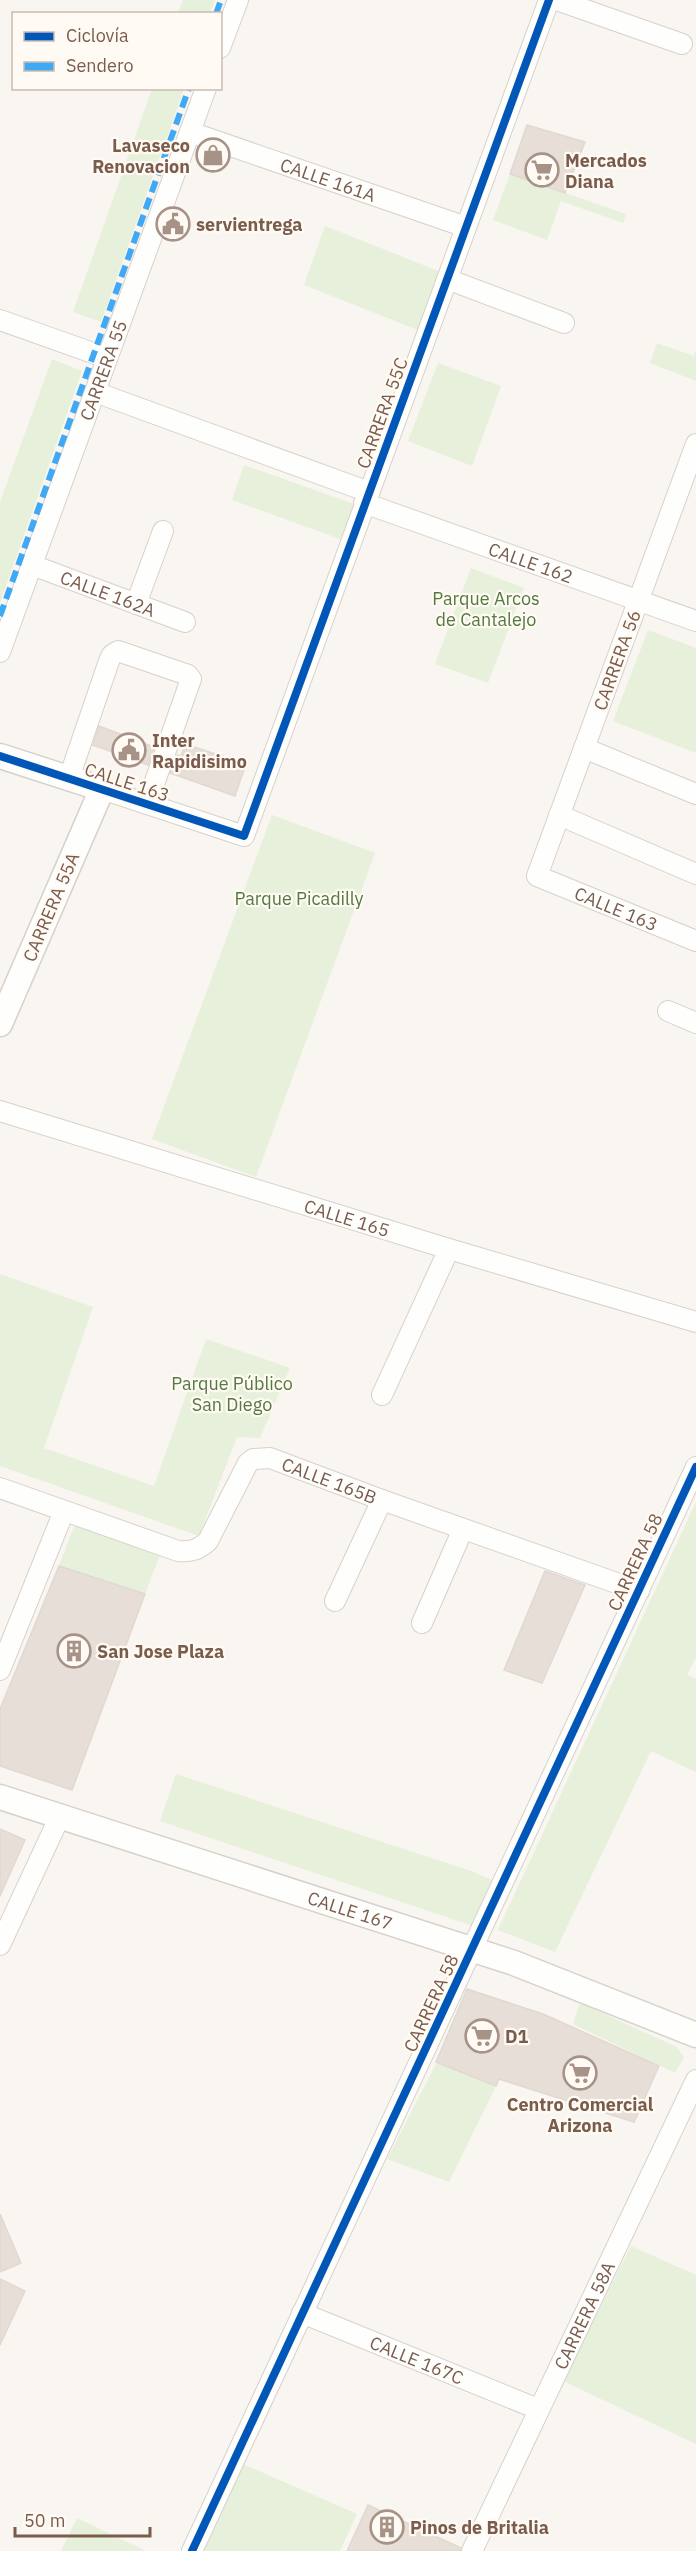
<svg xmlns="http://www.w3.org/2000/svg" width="696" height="2551" viewBox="0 0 696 2551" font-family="'IBM Plex Sans',sans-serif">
  <rect width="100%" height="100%" fill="#f9f5f0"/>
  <path fill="#e7f0db" d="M183 0H215L210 13H178Z
    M152 89H184L101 322 73 312Z
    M510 174 626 214 623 223 561 201 547 240 493 220Z
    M325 226 441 272 418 330 304 285Z
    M657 343 694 356 696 350V381L650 363Z
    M52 359 82 371 0 603V502Z
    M438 363 501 386 472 466 408 441Z
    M244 465 357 505 343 540 232 500Z
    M471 568 524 588 488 683 435 664Z
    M648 630 696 648V753L613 721Z
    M272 815 375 853 256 1177 152 1139Z
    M0 1274 93 1307 44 1448 154 1486 206 1339 290 1368 260 1438 237 1437 199 1536 0 1466Z
    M696 1502V1657L687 1675 696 1679V1772L651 1751 555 1952 498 1930Z
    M75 1524 160 1555 145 1594 59 1566Z
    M176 1774 471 1871 492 1880 473 1926 160 1821Z
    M580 2003 677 2047 684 2058 675 2073 573 2024Z
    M437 2062 496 2086 449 2182 387 2159Z
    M631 2246 696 2275V2444L563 2381Z
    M234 2460 357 2514 340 2551H192Z
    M77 2518 146 2551H61Z"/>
  <path fill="#e6ded7" stroke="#e2d8d2" stroke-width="1.5" d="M527 125 585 142 565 193 510 174Z
    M99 726 154 747 148 765 93 745Z
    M185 744 246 764 235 796 170 773 177 755 181 756Z
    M59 1566 145 1594 72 1790 0 1766V1709Z
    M545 1571 585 1585 542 1683 504 1670Z
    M0 1829 25 1840 0 1896Z
    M467 1989 543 2014 659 2066 634 2122 499 2079 496 2086 436 2062Z
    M0 2214 21 2263 0 2272Z
    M0 2279 25 2291 0 2345Z
    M368 2505 461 2548 460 2551H347Z"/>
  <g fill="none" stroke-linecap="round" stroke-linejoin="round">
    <g stroke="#d7d1cb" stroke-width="22">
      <g id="minor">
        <path d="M557 0 682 44"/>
        <path d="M220 48 238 0"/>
        <path id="s1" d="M190 132 466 227"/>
        <path d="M447 279 564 323"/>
        <path d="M0 320 107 358"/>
        <path d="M95 392 369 492"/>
        <path id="s2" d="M696 444 537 876 696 941"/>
        <path id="s3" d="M364 503 696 621"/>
        <path id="s4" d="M32 565 185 622"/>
        <path d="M136 604 163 531"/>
        <path id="s5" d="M0 652 206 88"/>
        <path d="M584 748 696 794"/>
        <path d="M69 778 109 661 112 655 118 651 188 675 191 679 147 804"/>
        <path d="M102 789 244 836 549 0"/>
        <path d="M559 815 696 874"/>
        <path d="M668 1011 696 1023"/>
        <path id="s6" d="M0 1111 449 1249 696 1322"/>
        <path d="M382 1395 449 1249"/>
        <path id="s7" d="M0 1488 178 1551C191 1552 198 1550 208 1541L248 1463 253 1459 270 1458 382 1500 639 1591"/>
        <path d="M335 1601 382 1500"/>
        <path d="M422 1623 463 1529"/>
        <path d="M0 1670 64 1511"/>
        <path d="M0 1945 60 1816"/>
        <path id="s8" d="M302 2313 533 2407"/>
        <path d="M192 2551 696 1467"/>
        <path id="s9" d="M472 2551 696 2080"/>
      </g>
    </g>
    <g stroke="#d7d1cb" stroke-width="27">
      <g id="tertiary">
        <path d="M0 756 102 789 0 1024"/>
        <path id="s10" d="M0 1797 514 1963 696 2035"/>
      </g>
    </g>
    <use href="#minor" stroke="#fefefd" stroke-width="20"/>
    <use href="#tertiary" stroke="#fefefd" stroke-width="24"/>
    <path stroke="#3fa9f5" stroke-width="6" stroke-dasharray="12 6" stroke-linecap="butt" d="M216 14 221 0
      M0 616 189 88"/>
    <g stroke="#fffaf3" stroke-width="11">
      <path id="cycleway" d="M0 756 244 836 549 0
        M192 2551 696 1467"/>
    </g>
    <use href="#cycleway" stroke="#0057b8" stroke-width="8"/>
  </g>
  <defs>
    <g id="shop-ring" transform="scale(1.725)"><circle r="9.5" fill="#fffaf3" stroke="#a69286" stroke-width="1.5"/><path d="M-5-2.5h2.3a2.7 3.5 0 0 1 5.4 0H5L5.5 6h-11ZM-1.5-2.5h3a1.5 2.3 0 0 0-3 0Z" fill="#a69286"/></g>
    <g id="supermarket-ring" transform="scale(1.725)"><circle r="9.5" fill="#fffaf3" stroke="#a69286" stroke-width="1.5"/><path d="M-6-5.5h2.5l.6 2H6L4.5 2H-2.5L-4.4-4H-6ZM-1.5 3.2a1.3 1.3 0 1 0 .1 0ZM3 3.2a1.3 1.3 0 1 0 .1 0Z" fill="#a69286"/></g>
    <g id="civic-ring" transform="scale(1.725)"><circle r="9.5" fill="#fffaf3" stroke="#a69286" stroke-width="1.5"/><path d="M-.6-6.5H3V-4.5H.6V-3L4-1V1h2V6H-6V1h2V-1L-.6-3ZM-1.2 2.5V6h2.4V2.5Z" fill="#a69286"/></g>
    <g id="building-ring" transform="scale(1.725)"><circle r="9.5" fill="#fffaf3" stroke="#a69286" stroke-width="1.5"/><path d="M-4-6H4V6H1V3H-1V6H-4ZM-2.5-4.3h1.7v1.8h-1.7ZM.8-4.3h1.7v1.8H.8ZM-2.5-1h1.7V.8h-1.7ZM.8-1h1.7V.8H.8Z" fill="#a69286"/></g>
  </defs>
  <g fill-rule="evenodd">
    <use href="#shop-ring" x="213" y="155"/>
    <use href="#supermarket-ring" x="542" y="170"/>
    <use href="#civic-ring" x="173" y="224"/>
    <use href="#civic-ring" x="129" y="750"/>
    <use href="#building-ring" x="74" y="1651"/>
    <use href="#supermarket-ring" x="482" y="2036"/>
    <use href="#supermarket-ring" x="580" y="2073"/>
    <use href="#building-ring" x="387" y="2527"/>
  </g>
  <g text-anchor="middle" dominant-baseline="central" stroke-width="4.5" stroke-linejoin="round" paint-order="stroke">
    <g font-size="18" font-weight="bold" fill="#7a5c4d" stroke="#fffaf3" text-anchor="start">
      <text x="190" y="145" text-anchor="end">Lavaseco<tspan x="190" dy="21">Renovacion</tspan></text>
      <text x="565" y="160">Mercados<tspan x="565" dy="21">Diana</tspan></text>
      <text x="196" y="224">servientrega</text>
      <text x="152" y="740">Inter<tspan x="152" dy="21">Rapidisimo</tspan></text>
      <text x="97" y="1651">San Jose Plaza</text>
      <text x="505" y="2036">D1</text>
      <text x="580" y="2104" text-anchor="middle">Centro Comercial<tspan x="580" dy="21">Arizona</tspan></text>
      <text x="410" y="2527">Pinos de Britalia</text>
    </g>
    <g font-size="18" fill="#7a5c4d" stroke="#fffaf3">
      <text stroke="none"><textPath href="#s1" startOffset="146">CALLE 161A</textPath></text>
      <text stroke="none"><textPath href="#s5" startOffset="300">CARRERA 55</textPath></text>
      <text transform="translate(382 413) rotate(-70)">CARRERA 55C</text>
      <text stroke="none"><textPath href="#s3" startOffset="177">CALLE 162</textPath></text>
      <text stroke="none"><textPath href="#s4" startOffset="81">CALLE 162A</textPath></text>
      <text transform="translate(617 660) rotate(-70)">CARRERA 56</text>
      <text transform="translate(127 782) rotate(18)">CALLE 163</text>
      <text transform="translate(51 907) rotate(-67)">CARRERA 55A</text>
      <text stroke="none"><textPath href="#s2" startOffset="546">CALLE 163</textPath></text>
      <text stroke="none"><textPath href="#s6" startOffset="363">CALLE 165</textPath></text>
      <text stroke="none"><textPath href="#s7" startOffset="396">CALLE 165B</textPath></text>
      <text transform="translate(635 1562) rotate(-65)">CARRERA 58</text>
      <text stroke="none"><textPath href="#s10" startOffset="368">CALLE 167</textPath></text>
      <text transform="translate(431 2003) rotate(-65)">CARRERA 58</text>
      <text stroke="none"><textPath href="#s9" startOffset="261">CARRERA 58A</textPath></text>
      <text stroke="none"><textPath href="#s8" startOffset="124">CALLE 167C</textPath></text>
    </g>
    <g font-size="18" fill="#537a41" stroke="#fffaf3">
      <text x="486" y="598">Parque Arcos<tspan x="486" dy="21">de Cantalejo</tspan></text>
      <text x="299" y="898">Parque Picadilly</text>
      <text x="232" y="1383">Parque Público<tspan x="232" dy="21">San Diego</tspan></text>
    </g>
  </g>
  <rect x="12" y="12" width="210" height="78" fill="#fffaf3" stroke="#cabbb1" stroke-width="1.5"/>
  <rect x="24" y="32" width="30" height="9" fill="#0057b8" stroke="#cabbb1" stroke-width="1.5"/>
  <text x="66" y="42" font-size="18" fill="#7a5c4d">Ciclovía</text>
  <rect x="24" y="62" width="30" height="9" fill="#3fa9f5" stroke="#cabbb1" stroke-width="1.5"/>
  <text x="66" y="72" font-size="18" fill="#7a5c4d">Sendero</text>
  <path d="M15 2527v9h135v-9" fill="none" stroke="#7a5c4d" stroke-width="3"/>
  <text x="24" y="2527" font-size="18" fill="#7a5c4d" stroke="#fffaf3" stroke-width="4.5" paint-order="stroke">50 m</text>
</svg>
